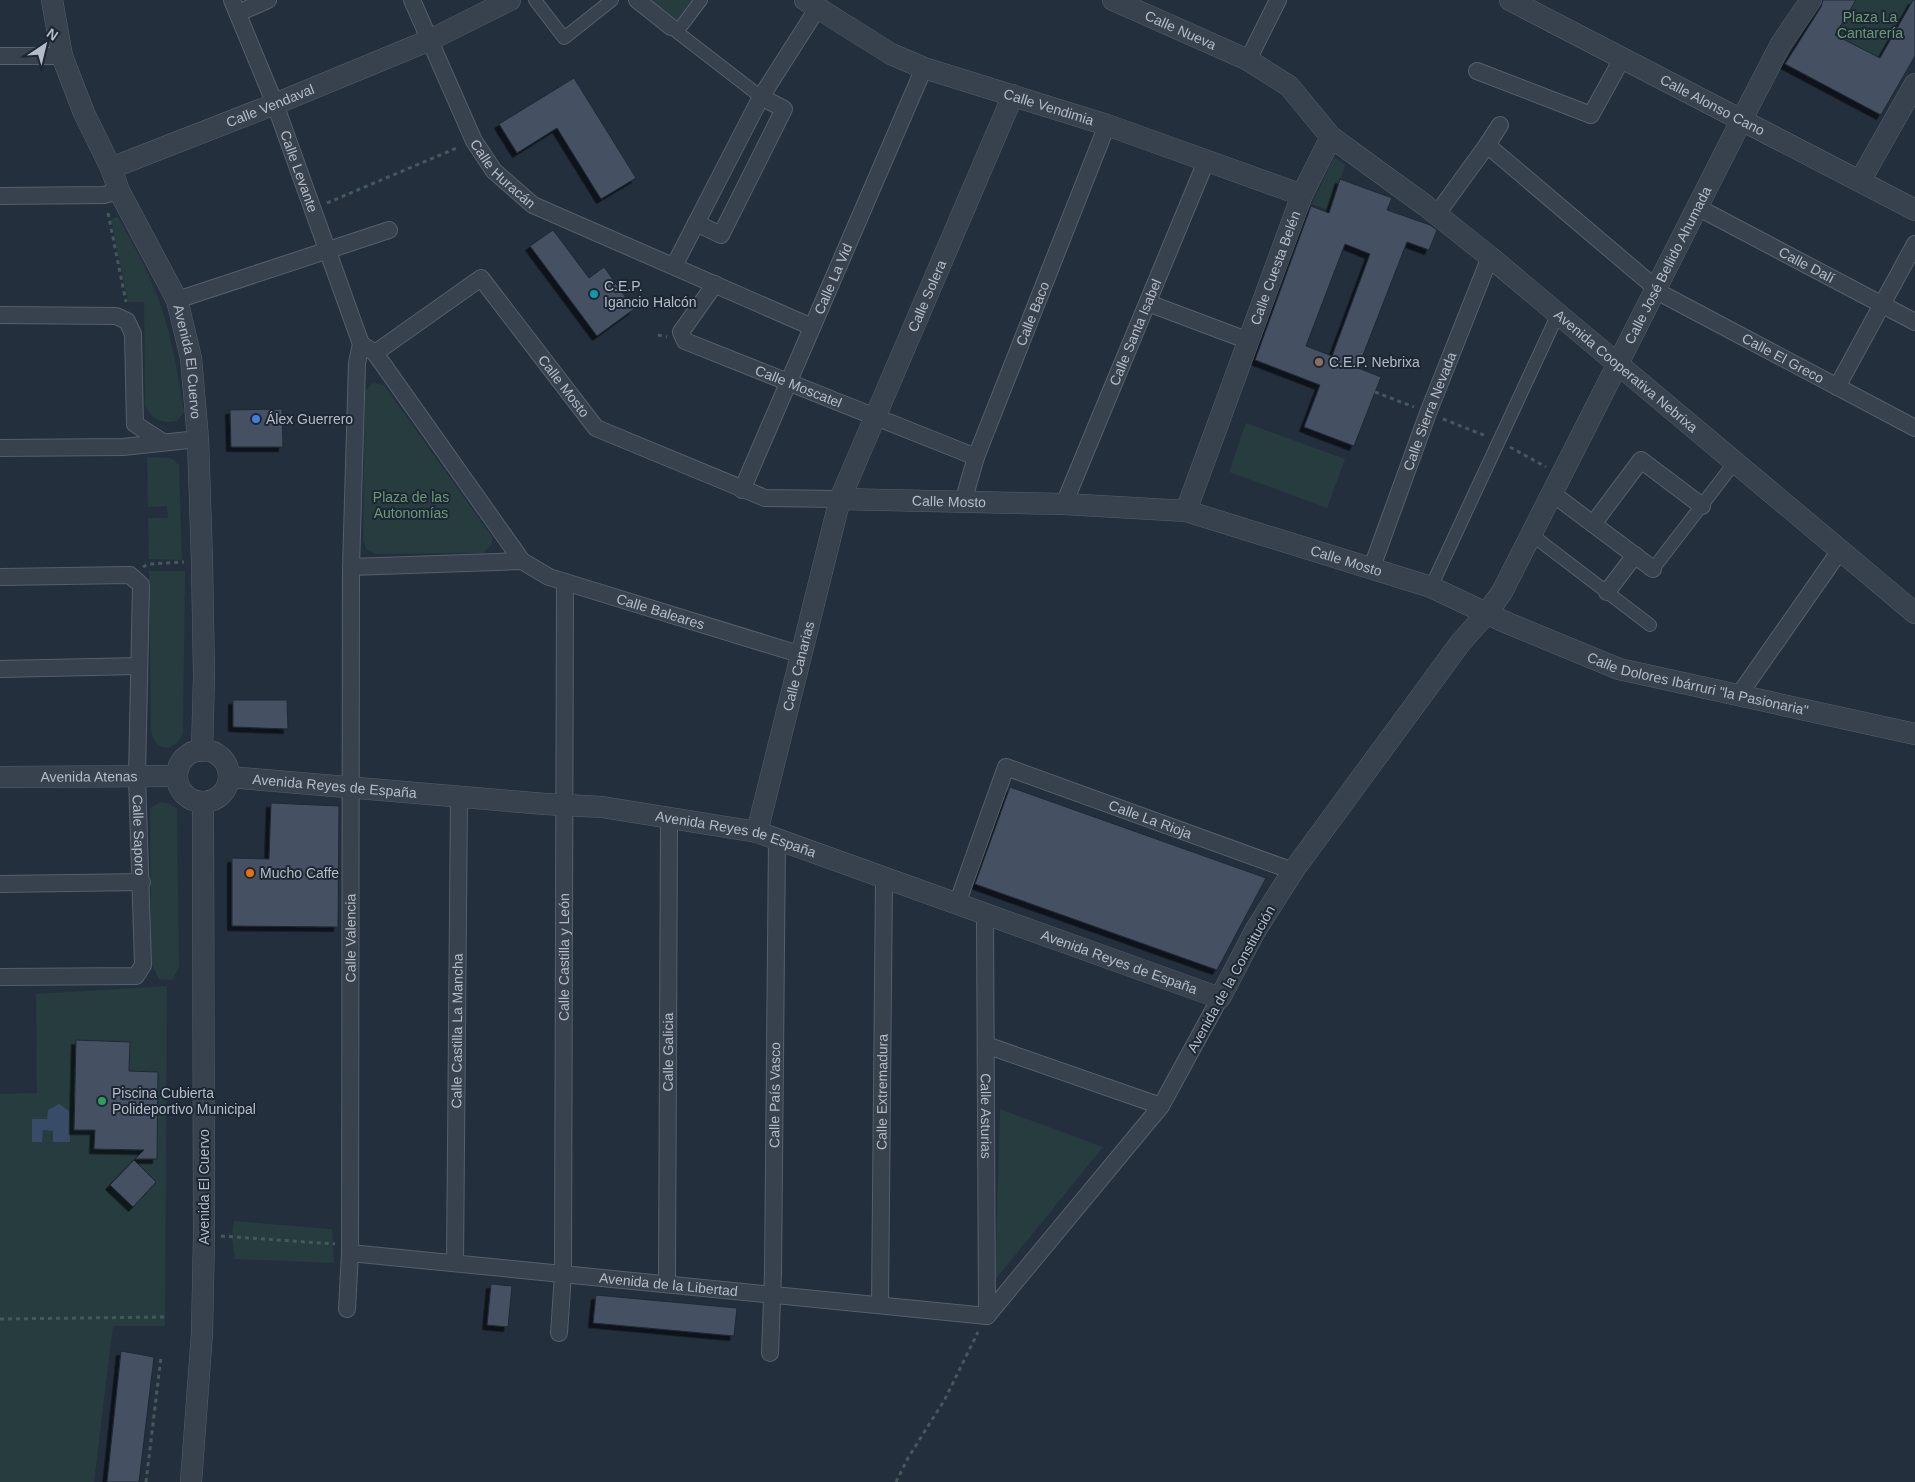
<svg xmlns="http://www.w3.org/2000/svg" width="1915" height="1482" viewBox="0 0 1915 1482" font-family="Arial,sans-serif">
  <defs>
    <filter id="shadow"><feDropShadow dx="-4.5" dy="4.5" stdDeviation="0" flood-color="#0009"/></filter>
  </defs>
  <rect width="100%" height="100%" fill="#242f3e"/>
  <path fill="#263c3f" d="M651 0H694L679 21Z
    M1856 0H1913L1880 58 1835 35Z
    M1334 157 1345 165 1329 210 1312 204Z
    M118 217C134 246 151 275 161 307 173 341 178 376 184 412L177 421C161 424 153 420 145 405L144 302H128L111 219Z
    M373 383 384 385 492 537V545L483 553 376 554 367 550 363 541 365 391Z
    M1246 423 1345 459 1327 508 1229 472Z
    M147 457 171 458 179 465 182 560 149 559 148 518H168L167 506 148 507Z
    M149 571H185L183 734C172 754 155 752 151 730Z
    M160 802 168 803 177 809 179 968 172 980 159 979 151 963 150 808Z
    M167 986 165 1326H113L94 1482H0V1094L37 1093 36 994Z
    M1000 1109 1103 1147 995 1280Z
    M234 1221 332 1229 334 1263 235 1259 232 1236Z"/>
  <path fill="#394c67" d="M59 1104 69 1111 70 1142H53V1131L43 1130 42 1142H32V1119H47L48 1110Z"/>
  <path fill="#455162" stroke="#1f2835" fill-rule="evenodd" filter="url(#shadow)" d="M1823 0H1856L1835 35 1880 58 1913 0H1915V56L1881 115 1785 64 1821 7Z
    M574 78 636 178 601 199 557 128 517 153 499 124Z
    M1340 179 1392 198 1387 210 1430 225 1437 230 1429 250 1407 242 1358 368 1381 377 1354 446 1304 427 1320 385 1255 360 1311 206 1329 213ZM1345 244 1370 254 1332 356 1306 346Z
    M553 230 589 278 604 267 634 309 597 336 530 246Z
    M282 409 283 447H231L230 410Z
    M233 700H287L288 729 233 727Z
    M1010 787 1266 878 1217 970 975 884Z
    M271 803 339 806 338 927 232 926V858L269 859Z
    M76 1040 130 1042 129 1071 158 1072 157 1159H135L144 1150 94 1149 95 1130H74Z
    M134 1160 156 1182 133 1207 110 1185Z
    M491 1284 512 1286 508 1327 487 1325Z
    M596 1295 737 1308 734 1336 593 1323Z
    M121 1351 154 1357 139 1482H107Z"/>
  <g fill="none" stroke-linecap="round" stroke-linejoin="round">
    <g stroke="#565f6c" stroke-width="14">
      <path id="pedestrian" d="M535 0 564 38 612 0
        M701 0 677 32 761 97
        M1532 535 1650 625
        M1653 569 1735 462
        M1431 587 1558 314"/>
    </g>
    <g stroke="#565f6c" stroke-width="18">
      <g id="minor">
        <path id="s1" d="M232 0 275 104 361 344"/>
        <path id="s2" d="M412 0 474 141 494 171 533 205 812 327"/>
        <path d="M637 0 671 27"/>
        <path d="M238 13 268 0"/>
        <path d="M0 56H62"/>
        <path d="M1248 60 1278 0"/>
        <path d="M1477 71 1591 115 1623 57"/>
        <path d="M1487 145 1500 125"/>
        <path d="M0 196 104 195 119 191"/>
        <path id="s3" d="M1697 207 1915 322"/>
        <path id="s4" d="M1437 214 1487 145 1664 295 1915 428"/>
        <path d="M696 223 721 235 784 109 761 97"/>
        <path d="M674 266 761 97 817 9"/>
        <path id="s5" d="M715 284 681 332 685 341 976 457"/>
        <path d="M177 300 389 230"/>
        <path d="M1148 303 1249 341"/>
        <path d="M0 315 116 316 127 321 133 334 135 424 163 442"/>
        <path id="s6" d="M375 353 481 278 596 428 765 498 840 499"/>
        <path d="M1837 387 1915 244"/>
        <path d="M0 448 123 447 198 439"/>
        <path id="s7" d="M742 490 924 68"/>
        <path d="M1553 494 1653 569"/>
        <path id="s8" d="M963 502 976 457 1107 125"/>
        <path id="s9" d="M1064 504 1207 159"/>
        <path d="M1593 524 1641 460 1702 506"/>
        <path id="s10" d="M522 561 351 567 357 363 361 344 375 353 522 561 549 577 802 655"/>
        <path id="s11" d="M1372 567 1428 413 1490 257"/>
        <path id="s12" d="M0 577 130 575 141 585 137 776 143 965 136 976 0 977"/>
        <path d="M1607 592 1635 555"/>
        <path d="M0 669 139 666"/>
        <path d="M1739 695 1841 549"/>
        <path d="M0 884 142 882"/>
        <path id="s13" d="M957 904 1006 767 1293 871"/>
        <path id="s14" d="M985 916 987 1316"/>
        <path d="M986 1045 1161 1106"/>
        <path id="s15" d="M350 1253 987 1316"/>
        <path id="s16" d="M455 1263 459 797"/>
        <path id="s17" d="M667 1284 669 818"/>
        <path id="s18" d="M880 1304 884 878"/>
        <path id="s19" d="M347 1309 350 1253 351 567"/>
        <path d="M987 1316 1161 1106 1220 998"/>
        <path id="s20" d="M559 1333 563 1274 565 582"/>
        <path id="s21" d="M770 1353 773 1273 777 839"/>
      </g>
    </g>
    <g stroke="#565f6c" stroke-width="22">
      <g id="tertiary">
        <path id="s22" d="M52 0 62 56 84 113 111 168 119 191 177 300 191 358 198 439 202 561 204 675 202 751"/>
        <path id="s23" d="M805 0 891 54 924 68 1107 125 1302 195"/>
        <path id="s24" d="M1113 0 1248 60 1289 86 1331 137 1426 206 1490 257 1915 613"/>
        <path id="s25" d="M1510 0 1915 210"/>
        <path id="s26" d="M111 168 275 104 430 40 510 0"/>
        <path d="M1860 181 1915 84"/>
        <path id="s27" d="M840 499 1064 504 1186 511 1431 587 1505 622 1619 669 1915 734"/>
        <path id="s28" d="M1186 511 1302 195 1331 137"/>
        <circle cx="203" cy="776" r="26"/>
        <path id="s29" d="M0 777 177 776"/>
        <path id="s30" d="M229 777 545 804 602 807 757 832 1220 998 1255 931 1293 871 1461 642 1487 613 1502 592 1742 119 1781 44 1811 0"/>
        <path id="s31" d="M757 832 840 499 1013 95"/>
        <path d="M191 1482 202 1333 204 1236 203 802"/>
      </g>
    </g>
    <path stroke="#44595c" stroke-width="3" stroke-dasharray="4 4" stroke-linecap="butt" d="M327 203 459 147
      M108 213 126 302
      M658 335 667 337
      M1375 392 1414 407
      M1443 419 1486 436
      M1510 447 1546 467
      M143 567 148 564 184 562
      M221 1236 335 1244
      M0 1319 165 1317
      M146 1482 161 1357
      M896 1482 908 1458 945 1399 978 1332"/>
    <use href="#pedestrian" stroke="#38414e" stroke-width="12"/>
    <use href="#minor" stroke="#38414e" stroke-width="16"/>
    <use href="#tertiary" stroke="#38414e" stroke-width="21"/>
  </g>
  <circle fill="#0f9aa8" stroke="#1d2633" stroke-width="2" cx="594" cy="294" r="5"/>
  <circle fill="#8d6e63" stroke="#1d2633" stroke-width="2" cx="1319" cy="362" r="5"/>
  <circle fill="#3f7fe0" stroke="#1d2633" stroke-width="2" cx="256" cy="419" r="5"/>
  <circle fill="#e8710a" stroke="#1d2633" stroke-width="2" cx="250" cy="873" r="5"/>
  <circle fill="#2e9e5b" stroke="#1d2633" stroke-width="2" cx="102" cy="1101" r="5"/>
  <g text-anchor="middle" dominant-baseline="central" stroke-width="4" stroke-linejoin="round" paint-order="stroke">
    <g font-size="14" fill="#6b9a76" stroke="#1d2633">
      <text x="1870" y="17">Plaza La<tspan x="1870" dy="16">Cantarería</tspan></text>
      <text x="411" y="497">Plaza de las<tspan x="411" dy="16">Autonomías</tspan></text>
    </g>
    <g font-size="14" fill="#b4bcc9" stroke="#1d2633">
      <text stroke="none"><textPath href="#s24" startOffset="74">Calle Nueva</textPath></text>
      <text stroke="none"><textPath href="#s25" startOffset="228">Calle Alonso Cano</textPath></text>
      <text stroke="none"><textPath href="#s26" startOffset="171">Calle Vendaval</textPath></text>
      <text stroke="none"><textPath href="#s23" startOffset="268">Calle Vendimia</textPath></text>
      <text stroke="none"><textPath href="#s1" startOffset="184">Calle Levante</textPath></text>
      <text stroke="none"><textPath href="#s2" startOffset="198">Calle Huracán</textPath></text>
      <text stroke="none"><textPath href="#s30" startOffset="1885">Calle José Bellido Ahumada</textPath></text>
      <text stroke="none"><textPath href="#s3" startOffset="124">Calle Dalí</textPath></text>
      <text stroke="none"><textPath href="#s28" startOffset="259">Calle Cuesta Belén</textPath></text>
      <text stroke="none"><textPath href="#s7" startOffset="230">Calle La Vid</textPath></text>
      <text stroke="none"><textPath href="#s31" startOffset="564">Calle Solera</textPath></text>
      <text stroke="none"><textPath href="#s8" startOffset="201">Calle Baco</textPath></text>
      <text stroke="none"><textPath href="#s9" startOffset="186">Calle Santa Isabel</textPath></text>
      <text stroke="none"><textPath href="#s4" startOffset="452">Calle El Greco</textPath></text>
      <text stroke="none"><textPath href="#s22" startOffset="390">Avenida El Cuervo</textPath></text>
      <text stroke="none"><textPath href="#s24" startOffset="639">Avenida Cooperativa Nebrixa</textPath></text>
      <text stroke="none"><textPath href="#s6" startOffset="266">Calle Mosto</textPath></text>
      <text stroke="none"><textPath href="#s5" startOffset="191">Calle Moscatel</textPath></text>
      <text stroke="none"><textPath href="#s11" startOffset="166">Calle Sierra Nevada</textPath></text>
      <text stroke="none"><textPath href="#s27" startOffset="109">Calle Mosto</textPath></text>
      <text stroke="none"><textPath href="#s27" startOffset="514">Calle Mosto</textPath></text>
      <text stroke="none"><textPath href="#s10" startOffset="814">Calle Baleares</textPath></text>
      <text stroke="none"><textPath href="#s31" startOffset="171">Calle Canarias</textPath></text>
      <text stroke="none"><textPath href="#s27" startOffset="888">Calle Dolores Ibárruri "la Pasionaria"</textPath></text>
      <text stroke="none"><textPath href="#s29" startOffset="89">Avenida Atenas</textPath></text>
      <text stroke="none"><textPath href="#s30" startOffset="106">Avenida Reyes de España</textPath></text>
      <text stroke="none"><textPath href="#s13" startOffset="299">Calle La Rioja</textPath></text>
      <text stroke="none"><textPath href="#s12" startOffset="395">Calle Saporo</textPath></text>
      <text stroke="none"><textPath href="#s30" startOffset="511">Avenida Reyes de España</textPath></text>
      <text stroke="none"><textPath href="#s19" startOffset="371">Calle Valencia</textPath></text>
      <text stroke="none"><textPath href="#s20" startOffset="376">Calle Castilla y León</textPath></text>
      <text stroke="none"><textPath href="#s30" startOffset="916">Avenida Reyes de España</textPath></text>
      <text transform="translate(1231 979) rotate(-61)">Avenida de la Constitución</text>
      <text stroke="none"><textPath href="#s16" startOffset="232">Calle Castilla La Mancha</textPath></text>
      <text stroke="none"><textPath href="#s17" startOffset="232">Calle Galicia</textPath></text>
      <text stroke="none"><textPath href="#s18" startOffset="212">Calle Extremadura</textPath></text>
      <text stroke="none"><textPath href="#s21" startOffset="258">Calle País Vasco</textPath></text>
      <text stroke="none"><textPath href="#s14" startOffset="200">Calle Asturias</textPath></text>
      <text transform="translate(204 1187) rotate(-90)">Avenida El Cuervo</text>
      <text stroke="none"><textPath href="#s15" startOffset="320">Avenida de la Libertad</textPath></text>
    </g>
    <g font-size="14" fill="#b4bcc9" stroke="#1d2633" text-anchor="start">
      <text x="604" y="286">C.E.P.<tspan x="604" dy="16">Igancio Halcón</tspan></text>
      <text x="1329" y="362">C.E.P. Nebrixa</text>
      <text x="266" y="419">Álex Guerrero</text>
      <text x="260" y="873">Mucho Caffe</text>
      <text x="112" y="1093">Piscina Cubierta<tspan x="112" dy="16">Polideportivo Municipal</tspan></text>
    </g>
  </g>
  <g transform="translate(45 45) rotate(35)" stroke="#1d2633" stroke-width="4" paint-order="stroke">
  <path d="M0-4L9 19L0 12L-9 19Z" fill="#b4bcc9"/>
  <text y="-8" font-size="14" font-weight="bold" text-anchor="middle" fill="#b4bcc9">N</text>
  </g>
</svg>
